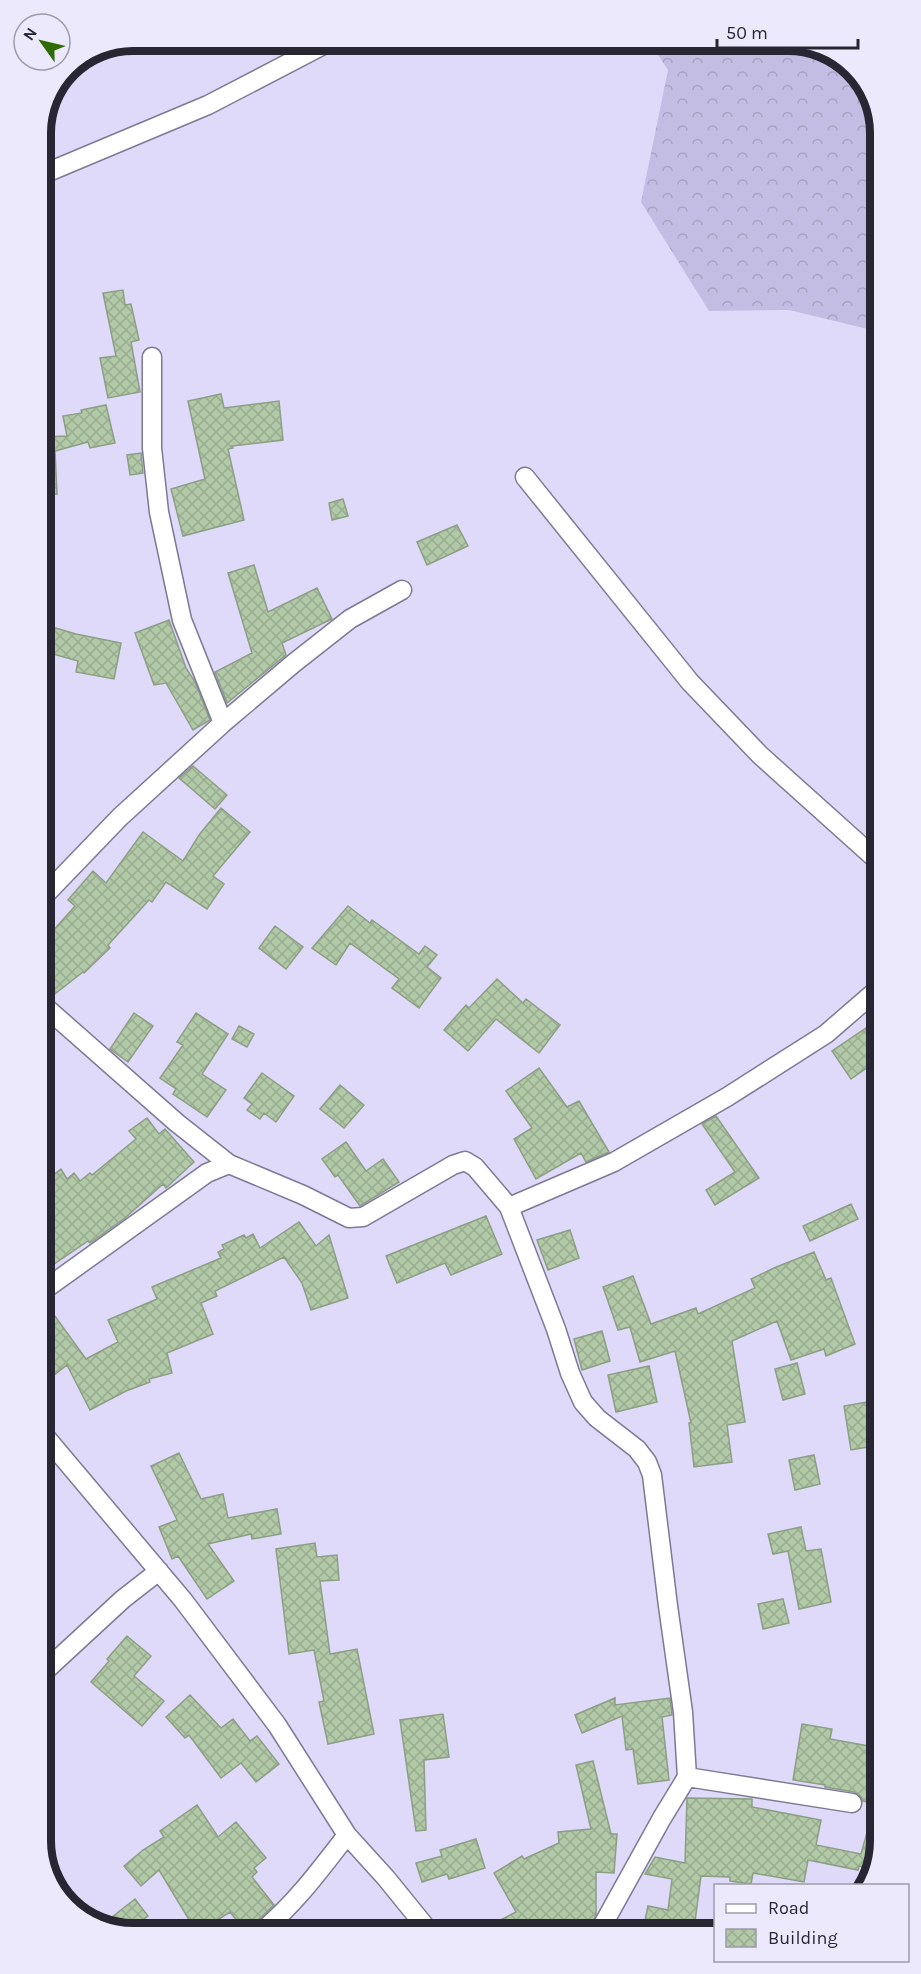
<svg xmlns="http://www.w3.org/2000/svg" width="921" height="1974" viewBox="0 0 921 1974" font-family="Karla,sans-serif">
  <defs>
    <pattern id="forest-crowns" width="20" height="18" patternUnits="userSpaceOnUse" patternTransform="scale(1.5)"><rect width="20" height="18" fill="#c3bde3"/><path d="M2 6a3 3 0 1 1 6 0M12 15a3 3 0 1 1 6 0" fill="none" stroke="#a8a2c3"/></pattern>
    <pattern id="building-cross-hatch" width="8" height="8" patternUnits="userSpaceOnUse" patternTransform="scale(1.5)"><rect width="8" height="8" fill="#b1c9a7"/><path d="M0 0l8 8M0 8l8-8" fill="none" stroke="#98ac90"/></pattern>
  </defs>
  <rect width="100%" height="100%" fill="#dfdaf9"/>
  <path fill="url(#forest-crowns)" d="M649 41H794L844 59 875 103 876 331 789 310 709 311 641 202 668 70Z"/>
  <path fill="url(#building-cross-hatch)" stroke="#8c9f85" stroke-width="1.5" d="M123 290 125 305 131 304 139 340 131 342 140 392 108 398 100 358 116 356 103 293Z
    M221 394 224 408 279 401 283 440 232 446 233 448 228 449 244 520 183 536 171 489 205 479 188 401Z
    M106 405 115 443 90 448 88 442 55 451 57 494 42 495V437L67 436 63 416 82 413 81 410Z
    M141 453 143 473 130 475 127 455Z
    M343 499 348 516 332 520 329 503Z
    M457 525 468 546 427 565 417 542Z
    M254 565 268 612 317 588 332 619 282 643 286 655 227 703 215 672 252 653 228 573Z
    M169 620 186 668 195 682 210 720 193 730 166 683 154 685 135 633Z
    M42 624 76 634 121 643 114 679 76 672 78 661 42 651Z
    M193 766 227 795 215 809 179 778Z
    M221 808 250 832 213 876 224 884 207 909 166 882 152 902 149 900 108 945 110 948 84 973 83 972 51 997 43 994V942L75 906 68 900 93 871 106 883 143 832 183 861 199 835Z
    M348 906 370 923 372 920 419 954 425 946 437 955 427 967 441 978 419 1008 392 988 399 979 350 943 336 965 312 948Z
    M275 926 303 947 286 969 259 948Z
    M497 979 523 1003 526 999 560 1025 539 1053 496 1019 468 1051 444 1030 466 1005 469 1008Z
    M134 1013 153 1026 128 1062 110 1049Z
    M196 1013 228 1034 202 1074 226 1090 207 1117 173 1094 176 1089 160 1078 183 1045 177 1042Z
    M878 1020V1060L851 1079 832 1051Z
    M239 1026 254 1034 247 1047 232 1039Z
    M539 1068 567 1107 579 1101 609 1152 586 1162 581 1153 536 1179 514 1139 532 1128 506 1091Z
    M262 1073 294 1096 276 1122 264 1113 260 1119 247 1110 252 1104 244 1098Z
    M340 1085 364 1105 344 1128 320 1109Z
    M716 1116 759 1178 715 1205 706 1190 735 1172 702 1124Z
    M147 1118 159 1134 165 1129 194 1162 166 1188 163 1184 125 1218 90 1243 88 1241 44 1271V1182L61 1169 67 1179 74 1173 80 1181 90 1173 92 1175 136 1139 129 1131Z
    M346 1142 366 1171 383 1159 399 1182 360 1206 338 1175 335 1177 322 1159Z
    M851 1204 858 1219 810 1241 803 1226Z
    M486 1216 502 1254 451 1275 445 1263 397 1283 386 1256Z
    M299 1222 316 1246 329 1235 348 1298 311 1310 302 1283 284 1257 215 1291 217 1296 201 1303 213 1334 167 1353 172 1373 149 1379 150 1382 126 1391 90 1410 67 1365 44 1383V1301L86 1359 118 1342 108 1320 157 1299 152 1287 221 1258 218 1252 224 1249 222 1245 244 1235 246 1238 253 1234 260 1248Z
    M570 1230 579 1258 548 1270 537 1240Z
    M814 1252 826 1280 831 1278 855 1344 826 1356 824 1349 791 1360 777 1321 732 1341 745 1422 727 1425 732 1462 694 1467 689 1423H691L675 1351 640 1362 630 1327 618 1330 603 1287 633 1276 651 1324 696 1308 698 1314 755 1288 751 1279 774 1268Z
    M602 1331 610 1361 582 1370 574 1339Z
    M797 1363 805 1394 783 1400 775 1369Z
    M649 1366 657 1402 616 1412 608 1375Z
    M879 1400V1445L851 1450 844 1406Z
    M179 1453 201 1499 223 1494 228 1518 277 1509 281 1534 252 1539 251 1534 208 1544 234 1581 207 1599 178 1556 172 1559 159 1527 177 1520 151 1466Z
    M814 1455 820 1484 795 1490 789 1460Z
    M801 1527 806 1551 821 1549 831 1602 799 1609 788 1551 773 1554 768 1534Z
    M315 1543 317 1557 337 1555 339 1580 320 1581 330 1654 357 1649 374 1734 328 1744 319 1702 324 1701 314 1650 289 1654 276 1549Z
    M783 1599 789 1623 763 1629 758 1604Z
    M127 1636 151 1656 134 1676 164 1701 142 1726 91 1682 109 1661 107 1659Z
    M190 1695 221 1728 233 1719 250 1741 257 1736 279 1764 256 1782 241 1763 221 1778 189 1735 185 1738 166 1717Z
    M615 1698V1705L670 1698 672 1715 662 1717 669 1780 638 1784 633 1749 626 1750 622 1716 582 1733 575 1715Z
    M443 1714 449 1757 424 1760 426 1830 416 1831 400 1720Z
    M802 1724 832 1729 830 1739 880 1748V1841L872 1869 859 1866 858 1870 808 1860 804 1882 753 1873 751 1884 730 1881V1877L701 1876 694 1929 643 1930 648 1906 668 1910 672 1879 645 1874 655 1857 685 1863 687 1798 752 1799V1807L821 1820 816 1845 861 1854 875 1804 863 1801 859 1795 854 1792 825 1787V1785L793 1780Z
    M593 1761 611 1834H617L614 1873 596 1872V1914L589 1930 479 1931 516 1912 494 1873 522 1856 524 1859 559 1843 558 1832 591 1829 576 1765Z
    M197 1805 218 1837 236 1822 266 1858 254 1868 257 1872 252 1877 274 1905 254 1924 249 1932H246L230 1912 197 1933 159 1870 141 1886 124 1866 143 1850 164 1837 160 1831Z
    M476 1839 485 1868 449 1879 447 1874 422 1882 416 1863 442 1856 440 1850Z
    M135 1899 148 1916 126 1933 112 1917Z"/>
  <g fill="none" stroke-linecap="round" stroke-linejoin="round">
    <g stroke="#7e7995" stroke-width="21">
      <path id="street" d="M41 175 208 105 331 41
        M152 357V448L159 512 182 620 223 723
        M525 477 690 682 760 755 878 861
        M43 897 120 817 223 723 294 663 350 619 402 590
        M43 1005 177 1123 229 1164
        M509 1207 614 1162 727 1097 826 1034 878 989
        M44 1290 207 1173 229 1164 303 1195 349 1218 363 1217 453 1165 465 1161 475 1167 509 1207 556 1329 570 1373 583 1402 597 1418 637 1449 647 1462 652 1475 668 1606 683 1712 687 1777 662 1818 600 1930
        M44 1435 183 1600 277 1725 347 1835 386 1878 429 1931
        M45 1671 123 1599 159 1571
        M687 1777 852 1803
        M261 1932C295 1904 320 1870 347 1835"/>
    </g>
    <use href="#street" stroke="#fff" stroke-width="18"/>
  </g>
  <path d="M0 0H921V1974H0ZM133 51H788A82 82 0 0 1 870 133V1841A82 82 0 0 1 788 1923H133A82 82 0 0 1 51 1841V133A82 82 0 0 1 133 51Z" fill="#ece9fc" fill-rule="evenodd"/>
  <path fill="none" stroke="#282632" stroke-width="8" d="M133 51H788A82 82 0 0 1 870 133V1841A82 82 0 0 1 788 1923H133A82 82 0 0 1 51 1841V133A82 82 0 0 1 133 51Z"/>
  <rect x="714" y="1884" width="195" height="78" fill="#ece9fc" stroke="#9e9bab" stroke-width="1.5"/>
  <rect x="726" y="1904" width="30" height="9" fill="#ffffff" stroke="#9e9bab" stroke-width="1.5"/>
  <text x="768" y="1914" font-size="18" fill="#282632">Road</text>
  <rect x="726" y="1929" width="30" height="18" fill="url(#building-cross-hatch)" stroke="#9e9bab" stroke-width="1.5"/>
  <text x="768" y="1944" font-size="18" fill="#282632">Building</text>
  <g transform="translate(42 42) rotate(304)"><circle r="28" fill="#ece9fc" stroke="#9e9bab" stroke-width="1.5"/>
  <path d="M0-4.5L10 22L0 15L-10 22Z" fill="#2e6d00"/>
  <text y="-9" font-size="16" font-weight="bold" text-anchor="middle" fill="#282632">N</text>
  </g>
  <path d="M717 39v9h141v-9" fill="none" stroke="#282632" stroke-width="3"/>
  <text x="726" y="39" font-size="18" fill="#282632" stroke="#ece9fc" stroke-width="4.5" paint-order="stroke">50 m</text>
</svg>
